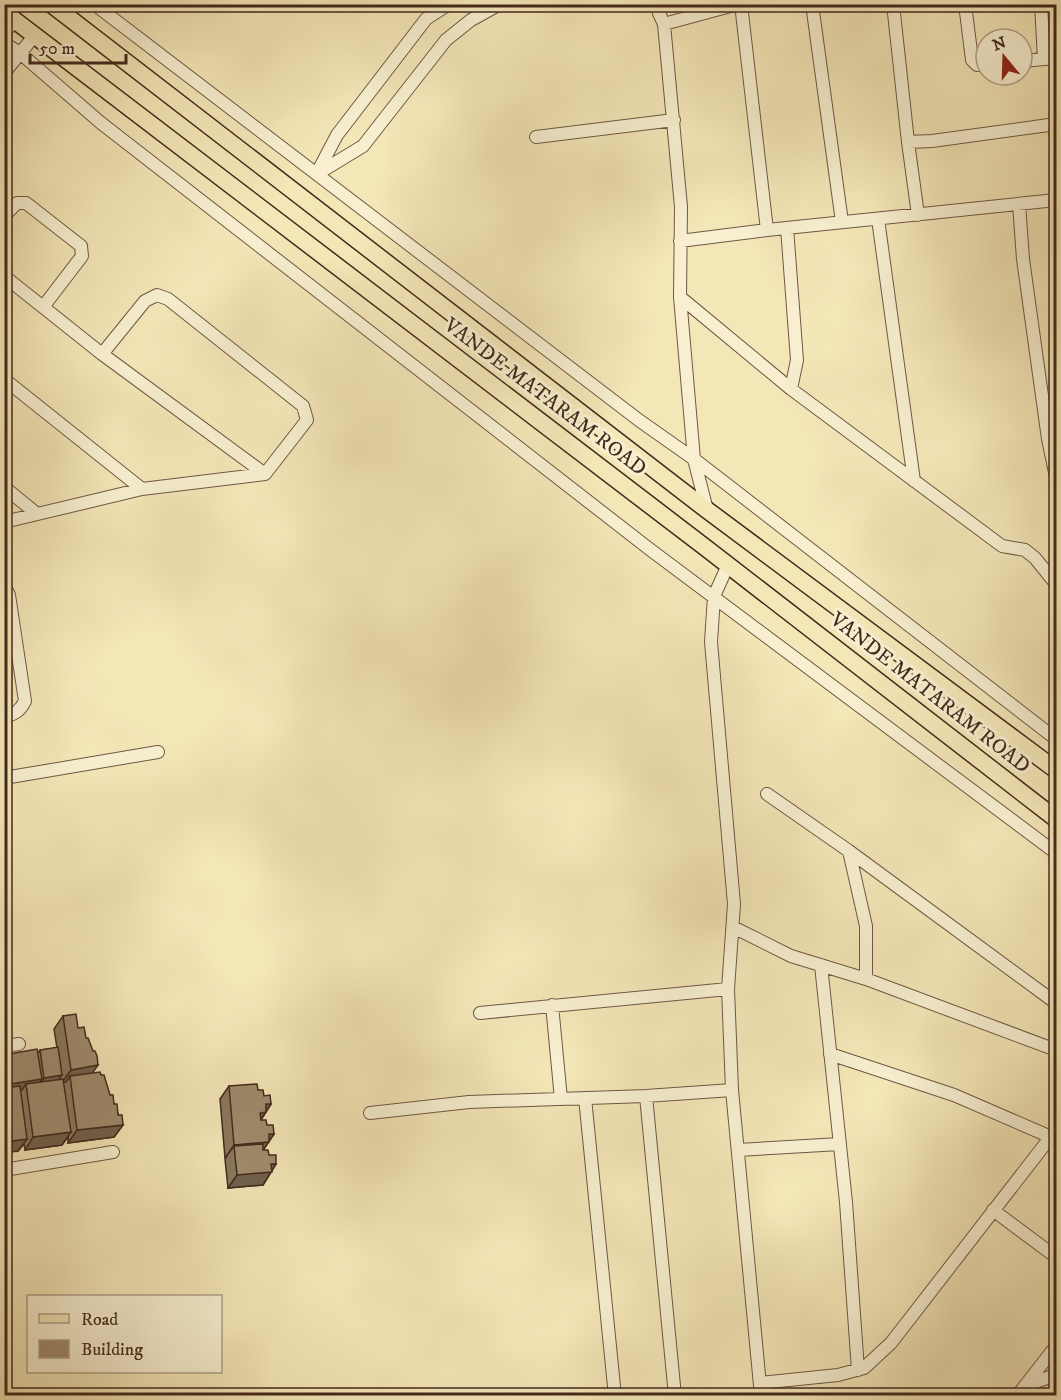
<svg xmlns="http://www.w3.org/2000/svg" width="1061" height="1400" viewBox="0 0 1061 1400" font-family="'IM FELL DW Pica',serif">
  <rect width="100%" height="100%" fill="#f3e6b7"/>
  <filter id="stains"><feTurbulence type="fractalNoise" baseFrequency=".00333" numOctaves="4"/><feColorMatrix values="0 0 0 0 .2 0 0 0 0 .09 0 0 0 0 .02 0 0 0 .5 -.17"/></filter>
  <radialGradient id="worn" r=".72"><stop offset=".6" stop-color="#630" stop-opacity="0"/><stop offset="1" stop-color="#630" stop-opacity=".3"/></radialGradient>
  <g fill="none" stroke-linecap="round" stroke-linejoin="round">
    <g stroke="#6f5843" stroke-width="14">
      <path id="minor" d="M94 4 640 421 694 459 1056 739
        M658 4 659 13 664 24 681 207 680 297 694 459 707 510
        M741 4 767 230
        M812 4 842 222
        M893 4 908 142 932 141 1056 124
        M965 4 972 60 977 65 986 64
        M1041 4 1044 59
        M664 24 738 4
        M4 33 15 20
        M4 43 20 53 101 123 652 551 1056 853
        M1022 61 1056 58
        M4 73 35 35
        M536 137 674 120
        M908 142 918 215
        M317 173 337 135 426 19 449 4
        M317 174 363 146 446 40 471 20 500 4
        M1019 204 1023 259 1048 439 1056 477
        M4 216 17 203H26L81 246 82 256 43 307
        M878 219 914 481
        M787 228 797 360 791 389
        M680 241 767 230 1056 200
        M4 276 102 354 265 474
        M680 297 791 389 1002 546 1025 550 1035 558 1056 584
        M4 379 142 489
        M4 487 37 514
        M4 522 142 489 265 474 307 420 303 406 168 299 157 295 145 301 102 354
        M728 565 714 596 711 642 734 904 728 989 732 1090 761 1396
        M4 585 9 595 25 701C20 711 15 714 4 717
        M4 778 158 752
        M767 794 849 851 1056 1003
        M849 851 866 926V979
        M733 927 791 956 866 979 1056 1050
        M821 965 846 1202 858 1370
        M552 1005 561 1099
        M480 1013 728 989
        M4 1046 19 1044
        M830 1054 954 1095 1051 1137
        M646 1096 675 1396
        M585 1098 615 1396
        M370 1113 469 1102 646 1096 732 1090
        M738 1150 840 1144
        M4 1170 113 1152
        M993 1210 1056 1257
        M760 1383 838 1375 864 1368 891 1343 1056 1130
        M1026 1385 1056 1375
        M1017 1396 1056 1346"/>
    </g>
    <g stroke="#43291c" stroke-width="19">
      <path id="major" d="M51 4 707 510 1056 770
        M4 12 706 548 1056 819"/>
    </g>
    <use href="#minor" stroke="#f7efd0" stroke-width="12"/>
    <use href="#major" stroke="#f3e6b7" stroke-width="16"/>
  </g>
  <path fill="#89785e" stroke="#43291c" stroke-width="1.5" d="M63 1016 78 1028 93 1073 101 1075 110 1095 123 1125 114 1137 68 1143V1137L62 1145 25 1150 24 1144 18 1151 4 1055 38 1053 40 1050 57 1048 54 1029Z
    M229 1086 258 1090 271 1104 261 1120 274 1134 263 1150 276 1164 263 1185 228 1188 225 1159 226 1158H225L220 1099Z"/>
  <path fill="#6f614c" stroke="#43291c" stroke-width="1.5" d="M98 1065 89 1078 70 1076 66 1082H62L71 1070Z
    M62 1075 56 1083 38 1086 44 1078Z
    M42 1079 36 1088 26 1084 22 1090 4 1093V1085Z
    M266 1104H271L257 1125 251 1126Z
    M123 1125 114 1137 68 1143 77 1130Z
    M71 1132 62 1145 25 1150 33 1137Z
    M269 1134H274L260 1155 234 1146 225 1158 234 1145Z
    M27 1139 18 1151 4 1153V1142Z
    M271 1164H276L263 1185 228 1188 237 1175Z"/>
  <path fill="#9f8b6d" stroke="#43291c" stroke-width="1.5" d="M76 1014 78 1028 84 1027 86 1038H88L93 1051H95L97 1056 98 1065 71 1070 63 1016Z
    M58 1047 62 1075 44 1078 40 1050Z
    M37 1049 42 1079 4 1085V1055Z
    M100 1072 101 1075H104L110 1095H113L114 1104H117L118 1115H122L123 1125 77 1130 70 1076Z
    M63 1079 71 1132 33 1137 26 1084Z
    M257 1084 258 1090H263L264 1096 270 1095 271 1104H266V1112L260 1113 261 1120H266L267 1125H273L274 1134H269V1142L234 1145 229 1086Z
    M20 1086 27 1139 4 1142V1088Z
    M263 1144V1150H268L269 1155H276V1164H271L272 1172 237 1175 234 1146Z"/>
  <g text-anchor="middle" dominant-baseline="central" stroke-width="6" stroke-linejoin="round" paint-order="stroke">
    <g font-size="21" fill="#43291c" stroke="#f7efd0">
      <text transform="translate(545 397) rotate(37)">VANDE MATARAM ROAD</text>
      <text transform="translate(930 693) rotate(38)">VANDE MATARAM ROAD</text>
    </g>
  </g>
  <rect width="1061" height="1400" fill="none" stroke="#f3e6b7" stroke-width="24"/>
  <rect x="6" y="6" width="1049" height="1388" fill="none" stroke="#43291c" stroke-width="3"/>
  <rect x="12" y="12" width="1037" height="1376" fill="none" stroke="#43291c" stroke-width="1.5"/>
  <rect x="27" y="1295" width="195" height="78" fill="#f7efd0" stroke="#afa088" stroke-width="1.5"/>
  <rect x="39" y="1314" width="30" height="9" fill="#f3e6b7" stroke="#afa088" stroke-width="1.5"/>
  <text x="81" y="1325" font-size="18" fill="#43291c">Road</text>
  <rect x="39" y="1340" width="30" height="18" fill="#9f8b6d" stroke="#afa088" stroke-width="1.5"/>
  <text x="81" y="1355" font-size="18" fill="#43291c">Building</text>
  <g transform="translate(1004 57) rotate(341)"><circle r="28" fill="#f7efd0" stroke="#afa088" stroke-width="1.5"/>
  <path d="M0-4.5L10 22L0 15L-10 22Z" fill="#8f2418"/>
  <text y="-9" font-size="16" font-weight="bold" text-anchor="middle" fill="#43291c">N</text>
  </g>
  <path d="M30 54v9h96v-9" fill="none" stroke="#43291c" stroke-width="3"/>
  <text x="39" y="54" font-size="18" fill="#43291c" stroke="#f7efd0" stroke-width="4.5" paint-order="stroke">50 m</text>
  <rect width="100%" height="100%" filter="url(#stains)"/>
  <rect width="100%" height="100%" fill="url(#worn)"/>
</svg>
